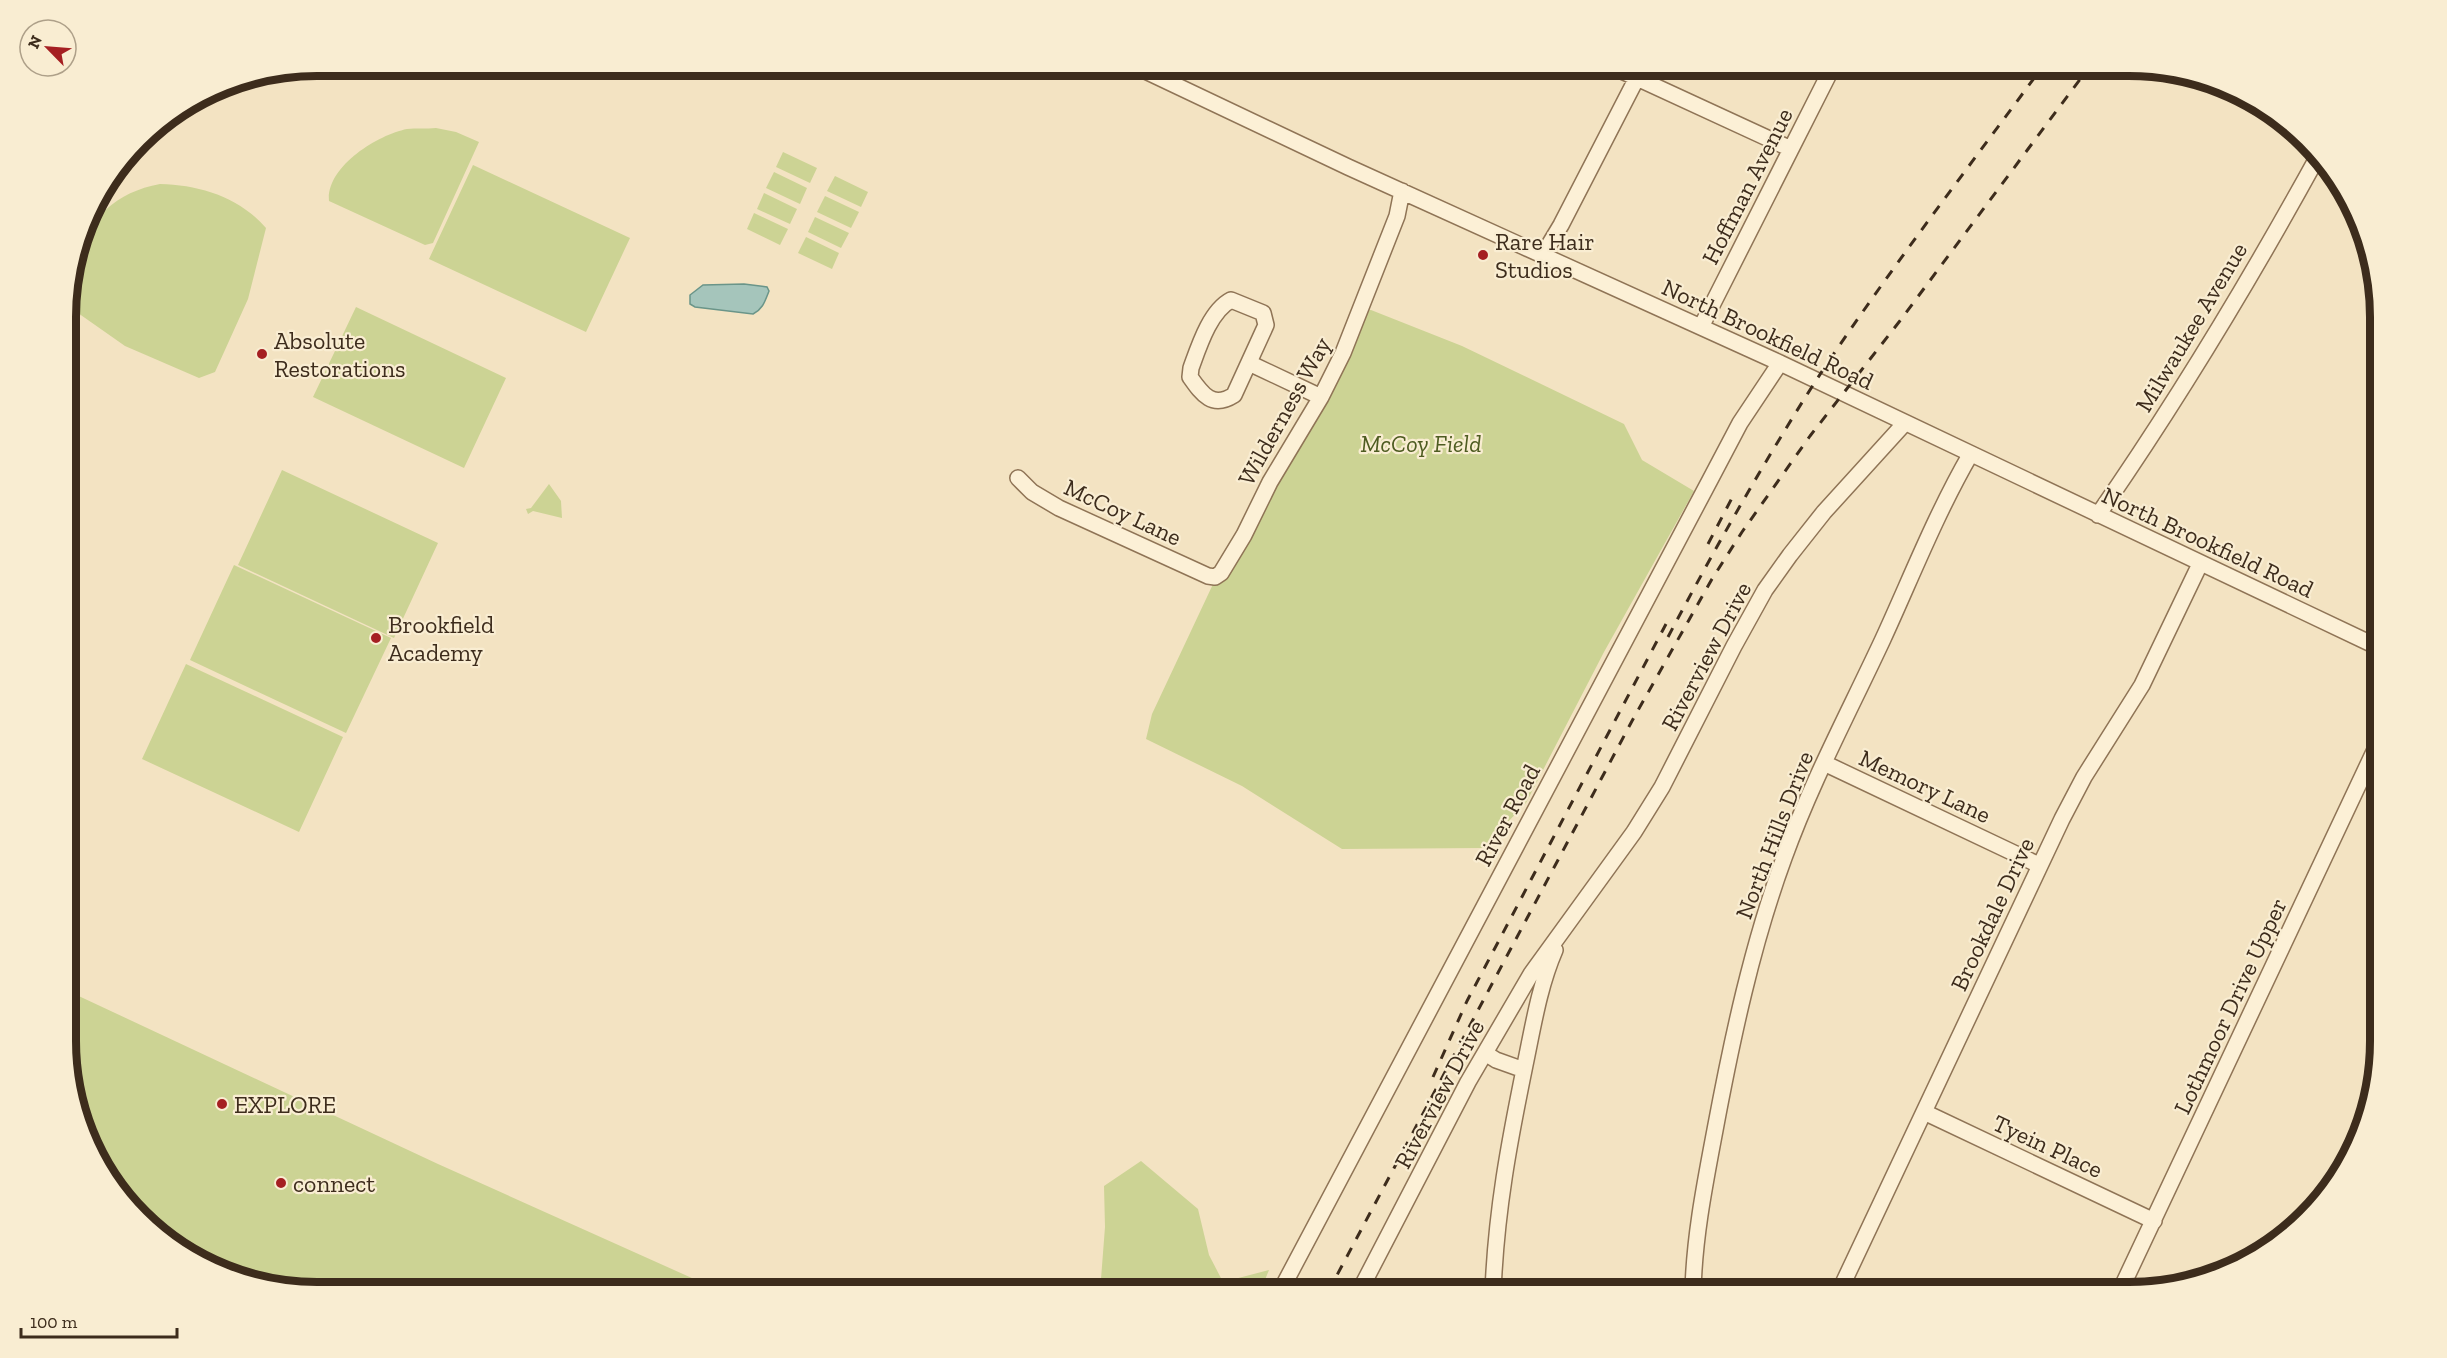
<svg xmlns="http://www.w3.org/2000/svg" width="2447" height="1358" viewBox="0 0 2447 1358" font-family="'Zilla Slab',serif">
  <rect width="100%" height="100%" fill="#f3e3c2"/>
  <path fill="#ccd394" d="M436 128 456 132 479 142 433 243 425 245 329 201C326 167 377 135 407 129 416 128 426 129 436 128Z
    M783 152 817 168 810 183 776 167Z
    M473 165 630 238 586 332 429 259Z
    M774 172 807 188 800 204 766 188Z
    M835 176 868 192 861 207 827 191Z
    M160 184C200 185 239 197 266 228L248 299 215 372 199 378 125 346 68 306C68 246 98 195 160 184Z
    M764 193 797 209 790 224 757 209Z
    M825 196 859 212 851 228 817 212Z
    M754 213 788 229 780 245 747 229Z
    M815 217 849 233 841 248 808 232Z
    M806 237 839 253 832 269 798 253Z
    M356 307 506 378 464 468 313 397Z
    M1371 310 1462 346 1624 424 1642 460 1694 491 1604 652 1526 803 1483 848 1342 849 1242 786 1146 739 1152 714 1214 582 1363 311Z
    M282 470 438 543 394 638 238 565Z
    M549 484 561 501 562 518 533 511 528 514 526 509 531 508Z
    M234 565 391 638 346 733 190 660Z
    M186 664 343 737 299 832 142 759Z
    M68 991 438 1164 723 1292H317L253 1284 192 1258 108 1180 68 1073Z
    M1141 1161 1198 1209 1209 1255 1223 1282 1269 1270 1260 1292H1100L1105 1227 1104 1186Z"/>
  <path fill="#a5c5bb" stroke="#6a9589" stroke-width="1.5" d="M744 284 767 287 769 291C765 301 763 309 753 314L695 307 690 304V295L703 285Z"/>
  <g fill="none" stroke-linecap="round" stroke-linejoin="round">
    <g stroke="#8f7456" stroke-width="18">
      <path id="minor" d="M1135 66 1348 167 1780 363 2380 648
        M1611 66 1791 149
        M1543 255 1561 225 1643 66
        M1231 300 1263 313 1266 325 1234 395C1212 409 1202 394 1190 377L1191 368C1199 346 1210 311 1231 300Z
        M1701 327 1833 66
        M1249 363 1321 397
        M1018 478 1032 492 1059 508 1208 576 1215 577 1221 573 1244 535 1270 482 1321 397 1343 353 1397 216 1402 191
        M2098 515C2177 401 2250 280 2317 158
        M1824 763 2039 865
        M1485 1053 1496 1060 1524 1070
        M1924 1112 2154 1221
        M2120 1291 2380 739
        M1280 1292 1710 480 1740 423 1780 363
        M1359 1292 1468 1082 1531 974 1634 832 1662 787 1734 646 1765 590 1790 555 1824 512 1904 424
        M1493 1292C1496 1212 1509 1143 1525 1065 1533 1027 1539 987 1555 950
        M1693 1292C1694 1238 1705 1183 1715 1130 1732 1039 1752 945 1784 858 1811 783 1849 712 1883 639 1911 578 1936 514 1970 455
        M1839 1292 2062 819 2084 777 2142 685 2200 564"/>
    </g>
    <use href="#minor" stroke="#fcf0d6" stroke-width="15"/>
    <path stroke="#3d2c1c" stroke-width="3" stroke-dasharray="10 10" stroke-linecap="butt" d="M1708 544 1732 498
      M1668 637C1714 550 1762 465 1815 382 1886 274 1966 171 2043 66
      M1433 1077 1467 1001 1666 624
      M1328 1292 1632 721 1712 579 1742 532 1810 436 1899 322 2090 66"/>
  </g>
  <g fill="#a51f22" stroke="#f9edd2" stroke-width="2">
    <circle cx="1483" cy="255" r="6"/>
    <circle cx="262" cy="354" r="6"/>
    <circle cx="376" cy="638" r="6"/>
    <circle cx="222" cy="1104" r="6"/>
    <circle cx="281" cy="1183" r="6"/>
  </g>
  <g text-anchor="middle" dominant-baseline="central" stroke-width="4.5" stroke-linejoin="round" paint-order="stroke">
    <g font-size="24" fill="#3d2c1c" stroke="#f9edd2">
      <text transform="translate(1747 186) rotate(-63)">Hoffman Avenue</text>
      <text transform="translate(2191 327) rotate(-59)">Milwaukee Avenue</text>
      <text transform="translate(1768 334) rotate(25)">North Brookfield Road</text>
      <text transform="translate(1284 411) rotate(-61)">Wilderness Way</text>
      <text transform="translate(1123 512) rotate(25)">McCoy Lane</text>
      <text transform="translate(2208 542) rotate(25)">North Brookfield Road</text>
      <text transform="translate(1706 656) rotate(-62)">Riverview Drive</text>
      <text transform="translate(1925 786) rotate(25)">Memory Lane</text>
      <text transform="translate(1507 815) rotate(-62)">River Road</text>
      <text transform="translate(1774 835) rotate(-69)">North Hills Drive</text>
      <text transform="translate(1992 914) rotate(-65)">Brookdale Drive</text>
      <text transform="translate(2230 1006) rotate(-65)">Lothmoor Drive Upper</text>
      <text transform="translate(1439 1094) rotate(-62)">Riverview Drive</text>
      <text transform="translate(2048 1146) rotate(25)">Tyein Place</text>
    </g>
    <g font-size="24" fill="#3d2c1c" stroke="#f9edd2" text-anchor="start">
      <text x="1495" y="241">Rare Hair<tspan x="1495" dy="28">Studios</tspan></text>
      <text x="274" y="340">Absolute<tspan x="274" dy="28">Restorations</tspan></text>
      <text x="388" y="624">Brookfield<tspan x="388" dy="28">Academy</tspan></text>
      <text x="234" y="1104">EXPLORE</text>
      <text x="293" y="1183">connect</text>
    </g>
    <g font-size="24" font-style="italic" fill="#4e5c21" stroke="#f9edd2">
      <text x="1421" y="443">McCoy Field</text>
    </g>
  </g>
  <path d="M0 0H2447V1358H0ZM317 76H2129A241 241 0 0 1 2370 317V1041A241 241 0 0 1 2129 1282H317A241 241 0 0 1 76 1041V317A241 241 0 0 1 317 76Z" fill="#f9edd2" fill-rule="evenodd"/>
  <path fill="none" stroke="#3d2c1c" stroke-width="8" d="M317 76H2129A241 241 0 0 1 2370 317V1041A241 241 0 0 1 2129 1282H317A241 241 0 0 1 76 1041V317A241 241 0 0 1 317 76Z"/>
  <g transform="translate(48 48) rotate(295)"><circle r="28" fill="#f9edd2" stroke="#aea089" stroke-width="1.5"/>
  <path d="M0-4.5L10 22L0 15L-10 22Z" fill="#a51f22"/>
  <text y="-9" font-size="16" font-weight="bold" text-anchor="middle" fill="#3d2c1c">N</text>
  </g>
  <path d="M21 1328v9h156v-9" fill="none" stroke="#3d2c1c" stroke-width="3"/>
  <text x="30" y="1328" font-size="18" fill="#3d2c1c" stroke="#f9edd2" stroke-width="4.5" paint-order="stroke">100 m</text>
</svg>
